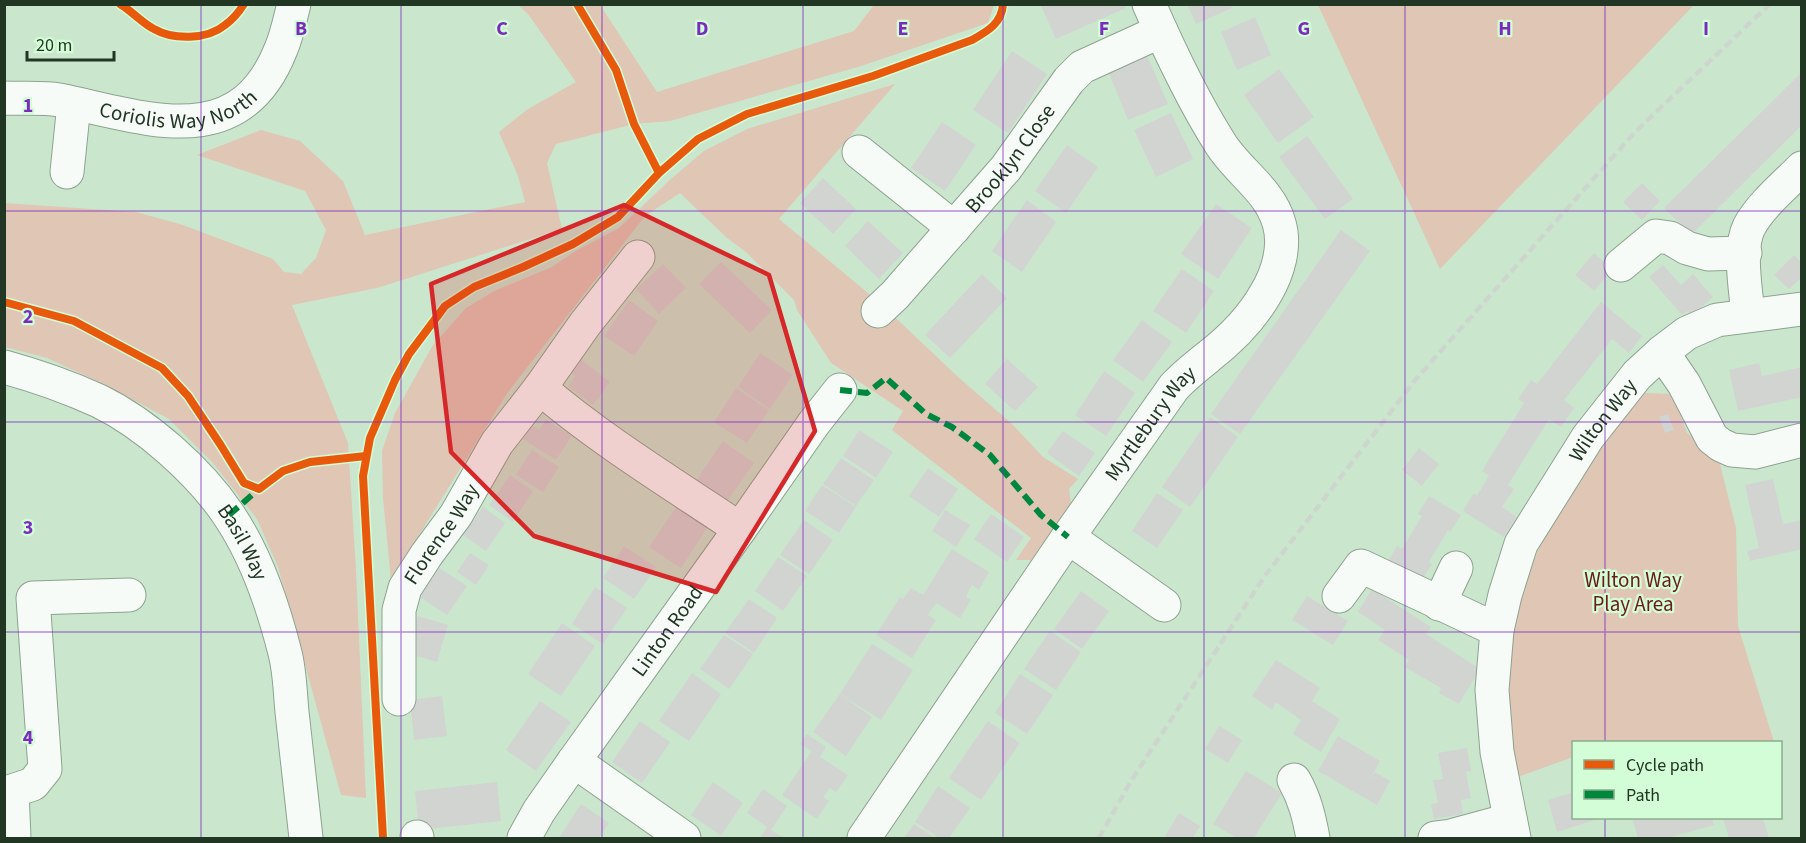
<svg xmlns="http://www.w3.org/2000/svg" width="1806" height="843" viewBox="0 0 1806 843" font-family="'Source Sans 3',sans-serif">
  <rect width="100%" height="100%" fill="#cae7cd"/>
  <path fill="#dfc6b5" d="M518 5H600L657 92 854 31 874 5H994L988 23 861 66 670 121 634 124 556 144 547 163 562 229 377 288 292 305 348 443 356 570 366 798 341 795 278 567 257 519 213 463 169 419 106 385 47 358 5 347 4 203 136 212 183 225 273 259 284 272 301 274 316 258 326 230 305 191 197 155 261 130 300 141 343 181 365 235 525 202 518 176 499 132 528 109 576 82 528 14Z
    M1318 5H1694L1440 269Z
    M895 84 779 219 880 303 957 376 1012 424 1043 457 1078 479 1069 489 1071 504 1031 560H1016L1031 538 892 430 903 411 831 363 797 310 794 300 746 252 727 238 680 193 645 216 508 392 391 580 383 498 382 451 395 413 433 345 466 308 494 291 552 267 574 252 619 228 672 178 704 151 747 129Z
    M1645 393 1673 394 1687 433 1718 456 1736 528 1738 626 1774 742H1621L1620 741 1615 742H1574L1573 757 1518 777 1507 706 1511 634 1521 594 1544 535 1590 453Z"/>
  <path fill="#d1d4d1" d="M1044 4H1124L1126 8 1056 39 1041 6Z
    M1187 4H1230L1232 8 1196 24Z
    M1255 17 1271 55 1237 70 1221 32Z
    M1012 51 1047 74 1008 133 973 110Z
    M1147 55 1168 104 1128 120 1108 71Z
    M1279 69 1314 117 1278 143 1244 95Z
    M1802 72V125L1691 235 1664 208Z
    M1171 113 1193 159 1156 177 1134 130Z
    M942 122 976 145 945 191 911 168Z
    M1307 136 1353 199 1325 219 1279 157Z
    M1067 145 1098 167 1066 213 1035 191Z
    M823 178 856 209 833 234 800 203Z
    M1642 183 1660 201 1642 220 1623 202Z
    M1027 200 1056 222 1022 272 992 251Z
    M1216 204 1252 228 1218 279 1181 254Z
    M868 221 903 253 879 279 845 246Z
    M1341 230 1370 251 1240 434 1211 414Z
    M1594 253 1613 269 1594 291 1575 275Z
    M1794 255 1802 263V277L1789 289 1774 275Z
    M721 262 772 310 750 333 699 284Z
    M663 264 686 288 659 314 636 289Z
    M1663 265 1681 285 1693 274 1713 297 1691 316 1687 311 1682 315 1649 277Z
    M1182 269 1214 291 1186 333 1153 311Z
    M982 274 1007 298 950 358 925 335Z
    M629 300 658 321 634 356 604 336Z
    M1601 302 1642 336 1629 353 1612 339 1564 400 1574 408 1561 427 1549 419 1508 485 1514 489 1502 507 1517 517 1504 537 1463 511 1474 493 1477 496 1489 475 1482 471 1524 403 1518 399 1531 380 1537 384Z
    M1142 320 1172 342 1143 382 1113 360Z
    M760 353 793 375 770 409 738 387Z
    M579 358 610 382 593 405 568 386 575 376 569 371Z
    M1007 359 1038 387 1015 411 985 384Z
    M1759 363 1762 376 1802 367V397L1738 411 1729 370Z
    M1104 371 1135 393 1106 436 1075 415Z
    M736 388 769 410 747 443 714 422Z
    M1668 414 1674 430 1665 433 1659 417Z
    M1210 417 1238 437 1190 507 1162 487Z
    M546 420 572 436 556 460 523 439 532 425 539 430Z
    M859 430 893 452 876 478 843 456Z
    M1063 431 1095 453 1079 476 1047 453Z
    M723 441 754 463 724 506 693 485Z
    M1419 448 1439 464 1422 486 1402 470Z
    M532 450 559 467 543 492 516 475Z
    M841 458 874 480 856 506 823 484Z
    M928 468 958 489 939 517 909 496Z
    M510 475 533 491 513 522 489 505Z
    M1773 479 1783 524 1802 520V549L1750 561 1747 551 1759 548 1745 485Z
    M822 485 856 507 839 533 805 511Z
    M1157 493 1183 510 1157 548 1132 531Z
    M1429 496 1461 515 1450 532 1448 530 1429 562 1432 564 1420 583 1387 563 1397 546 1402 549 1422 516 1418 514Z
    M678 504 709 525 681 568 649 547Z
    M483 507 505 523 486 551 463 535Z
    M945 510 970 525 956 547 932 531Z
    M991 514 1024 537 1007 562 974 539Z
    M804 520 833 540 809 574 780 555Z
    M624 546 656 567 634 599 603 578Z
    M952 549 989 572 979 590 972 585 969 590 966 597 971 600 960 618 936 603 928 615 936 620 912 658 876 635 900 597 903 599 911 588 923 595Z
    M470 553 489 565 476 585 457 572Z
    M778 557 807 576 783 611 755 591Z
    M439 568 467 586 447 615 420 597Z
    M595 587 627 608 603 644 572 624Z
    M1372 589 1431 627 1426 634 1480 669 1459 704 1439 693 1441 688 1405 667 1409 660 1378 640 1385 630 1358 612Z
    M1081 591 1109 611 1082 649 1054 629Z
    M1307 596 1348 621 1333 645 1292 620Z
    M749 599 777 618 754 653 725 633Z
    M418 616 448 625 437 662 406 653Z
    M562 623 595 646 561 696 528 674Z
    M1050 631 1081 652 1056 690 1024 669Z
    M724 635 753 654 729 689 700 669Z
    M872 644 913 670 881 720 840 694Z
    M1276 660 1320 688 1312 701 1340 719 1321 752 1293 734 1301 720 1276 702 1272 710 1252 696Z
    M692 673 721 694 689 741 659 721Z
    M1020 674 1053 695 1027 734 995 713Z
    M840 694 872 717 846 756 813 732Z
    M442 696 447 736 414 740 410 700Z
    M540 701 571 722 536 771 506 750Z
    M640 721 670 742 642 783 612 762Z
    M988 721 1020 743 981 800 949 778Z
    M1219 726 1242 740 1228 763 1205 749Z
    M807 734 826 747 820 757 848 775 836 792 830 788 823 797 829 801 817 819 782 795 812 751 800 744Z
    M1338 736 1380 761 1369 781 1375 772 1390 781 1377 805 1318 771Z
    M1467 748 1471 771 1466 772 1471 798 1461 800 1463 814 1434 819 1431 804 1438 803 1433 780 1443 779 1438 753Z
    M1246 771 1282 793 1254 838H1237L1213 824Z
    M497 782 501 821 419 830 415 791Z
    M713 782 743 803 721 836 691 815Z
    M938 786 970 808 949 838H939L915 822Z
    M763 789 787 806 771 830 784 838H760L767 827 747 813Z
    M1574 792V818H1601L1557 832 1548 800Z
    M581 804 609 823 599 838H559Z
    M1179 813 1200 826 1193 838H1169L1165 836Z
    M1632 818H1712L1714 825 1667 838H1638Z
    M1723 818H1763L1769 838H1729Z
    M914 824 935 838H904Z"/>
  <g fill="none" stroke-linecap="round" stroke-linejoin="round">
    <g stroke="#8da38f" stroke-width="35">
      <g id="minor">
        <path id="s1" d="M4 98C22 99 42 97 59 100 144 117 239 156 281 49 287 35 290 19 294 4"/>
        <path d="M859 152 954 228"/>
        <path d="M67 172 74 104"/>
        <path d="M1621 265 1656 236 1670 238 1687 248 1708 254 1745 253"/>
        <path id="s2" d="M878 311 895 295 1006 168 1069 80 1082 67 1161 31"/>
        <path d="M1748 315C1746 290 1738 250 1749 227 1760 206 1785 185 1802 168"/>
        <path d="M1662 352 1684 384 1712 438 1721 445 1732 450 1755 452 1802 440"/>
        <path id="s3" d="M4 367C37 376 68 387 99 401 146 424 199 471 228 514 256 555 273 605 285 653 290 672 290 692 292 712 297 754 301 796 306 838"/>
        <path d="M540 388C602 441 673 484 740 529"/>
        <path d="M1068 537 1164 605"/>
        <path d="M1339 596 1361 566 1497 630"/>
        <path d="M1439 604 1456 568"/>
        <path id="s4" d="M399 699V610L405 588 427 554 456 515 497 443 540 388 585 324 638 257"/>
        <path d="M574 761 684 838"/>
        <path d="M1294 780C1305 799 1309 817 1313 838"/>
        <path d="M417 837V838"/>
        <path d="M14 838 12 791 33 784 45 769 33 598 129 595"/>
        <path id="s5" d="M524 838 539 811 574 761 740 529 814 423 840 390"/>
        <path id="s6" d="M864 838 1068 537 1174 387C1185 375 1196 367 1208 357 1230 340 1252 318 1266 293 1278 273 1286 246 1279 223 1270 190 1237 171 1220 143 1192 99 1170 52 1149 4"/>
        <path d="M1435 838 1451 836 1510 820"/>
        <path id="s7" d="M1514 838 1497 752 1492 690 1497 630 1505 595 1521 544 1588 437 1637 375 1662 352 1687 333 1717 320 1802 309"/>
      </g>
    </g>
    <use href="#minor" stroke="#f7fbf8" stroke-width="33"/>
    <path stroke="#cdd6ce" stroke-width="4.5" stroke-dasharray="9 4.5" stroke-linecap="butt" d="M1099 838 1131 781 1264 577 1416 379 1636 131 1770 4"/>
    <path stroke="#00873e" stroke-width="6" stroke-dasharray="12 6" stroke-linecap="butt" d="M840 390 867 393 886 378 926 414 952 427 990 455 1041 515 1068 537
      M229 515 259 489"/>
    <g stroke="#d3fdd6" stroke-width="11">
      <path id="cycleway" d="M120 4C133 12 142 23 154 29 173 40 207 40 225 25 232 20 239 12 244 4
        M577 4 616 70 634 124 659 173
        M4 302 74 321 162 368 188 396 220 444 244 483 259 489 283 471 310 462 366 456
        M383 838 363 476 370 438 395 380 409 354 445 306 474 287 523 267 573 244 618 217 659 173 698 139 747 114 873 76 972 40C988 31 1002 23 1003 4"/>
    </g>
    <use href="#cycleway" stroke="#e8590c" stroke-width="8"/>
  </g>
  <path fill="#d62828" fill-opacity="0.2" stroke="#d62828" stroke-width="4.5" stroke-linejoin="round" d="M624 205 769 275 815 431 716 592 534 536 451 452 431 284Z"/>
  <path fill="none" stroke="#7b2cbf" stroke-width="1.5" stroke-opacity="0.55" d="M201 4V838M401 4V838M602 4V838M803 4V838M1003 4V838M1204 4V838M1405 4V838M1605 4V742M4 211H1802M4 422H1802M4 632H1802M1605 818V838"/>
  <g text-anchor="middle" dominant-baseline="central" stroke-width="4.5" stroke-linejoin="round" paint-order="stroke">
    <g font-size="21" fill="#213623" stroke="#d3fdd6">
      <text stroke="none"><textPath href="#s1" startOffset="178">Coriolis Way North</textPath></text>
      <text stroke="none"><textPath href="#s2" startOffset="202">Brooklyn Close</textPath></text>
      <text stroke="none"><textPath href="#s7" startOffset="448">Wilton Way</textPath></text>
      <text stroke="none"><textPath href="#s6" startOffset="504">Myrtlebury Way</textPath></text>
      <text stroke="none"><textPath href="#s4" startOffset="177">Florence Way</textPath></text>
      <text stroke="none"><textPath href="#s3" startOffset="306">Basil Way</textPath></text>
      <text stroke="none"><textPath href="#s5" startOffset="252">Linton Road</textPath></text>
    </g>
    <g font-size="21" fill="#6c1c18" stroke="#d3fdd6">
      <text x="1633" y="580">Wilton Way<tspan x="1633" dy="24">Play Area</tspan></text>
    </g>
  </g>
  <g font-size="20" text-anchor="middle" font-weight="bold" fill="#7b2cbf" stroke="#d3fdd6" stroke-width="4.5" stroke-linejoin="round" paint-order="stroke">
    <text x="301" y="35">B</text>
    <text x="502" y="35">C</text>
    <text x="702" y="35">D</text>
    <text x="903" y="35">E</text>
    <text x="1104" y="35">F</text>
    <text x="1304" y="35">G</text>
    <text x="1505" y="35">H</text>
    <text x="1706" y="35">I</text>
    <text x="28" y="112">1</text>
    <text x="28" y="323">2</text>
    <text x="28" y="534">3</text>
    <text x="28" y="744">4</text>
  </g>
  <rect width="1806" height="843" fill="none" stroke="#213623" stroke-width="12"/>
  <rect x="1572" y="741" width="210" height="78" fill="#d3fdd6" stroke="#8cad8e" stroke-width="1.5"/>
  <rect x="1584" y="760" width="30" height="9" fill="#e8590c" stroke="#8cad8e" stroke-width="1.5"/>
  <text x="1626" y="771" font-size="18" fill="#213623">Cycle path</text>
  <rect x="1584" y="790" width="30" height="9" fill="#00873e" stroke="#8cad8e" stroke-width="1.5"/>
  <text x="1626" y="801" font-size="18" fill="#213623">Path</text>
  <path d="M27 51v9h87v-9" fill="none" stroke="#213623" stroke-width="3"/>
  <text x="36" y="51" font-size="18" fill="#213623" stroke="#d3fdd6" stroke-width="4.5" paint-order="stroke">20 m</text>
</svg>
